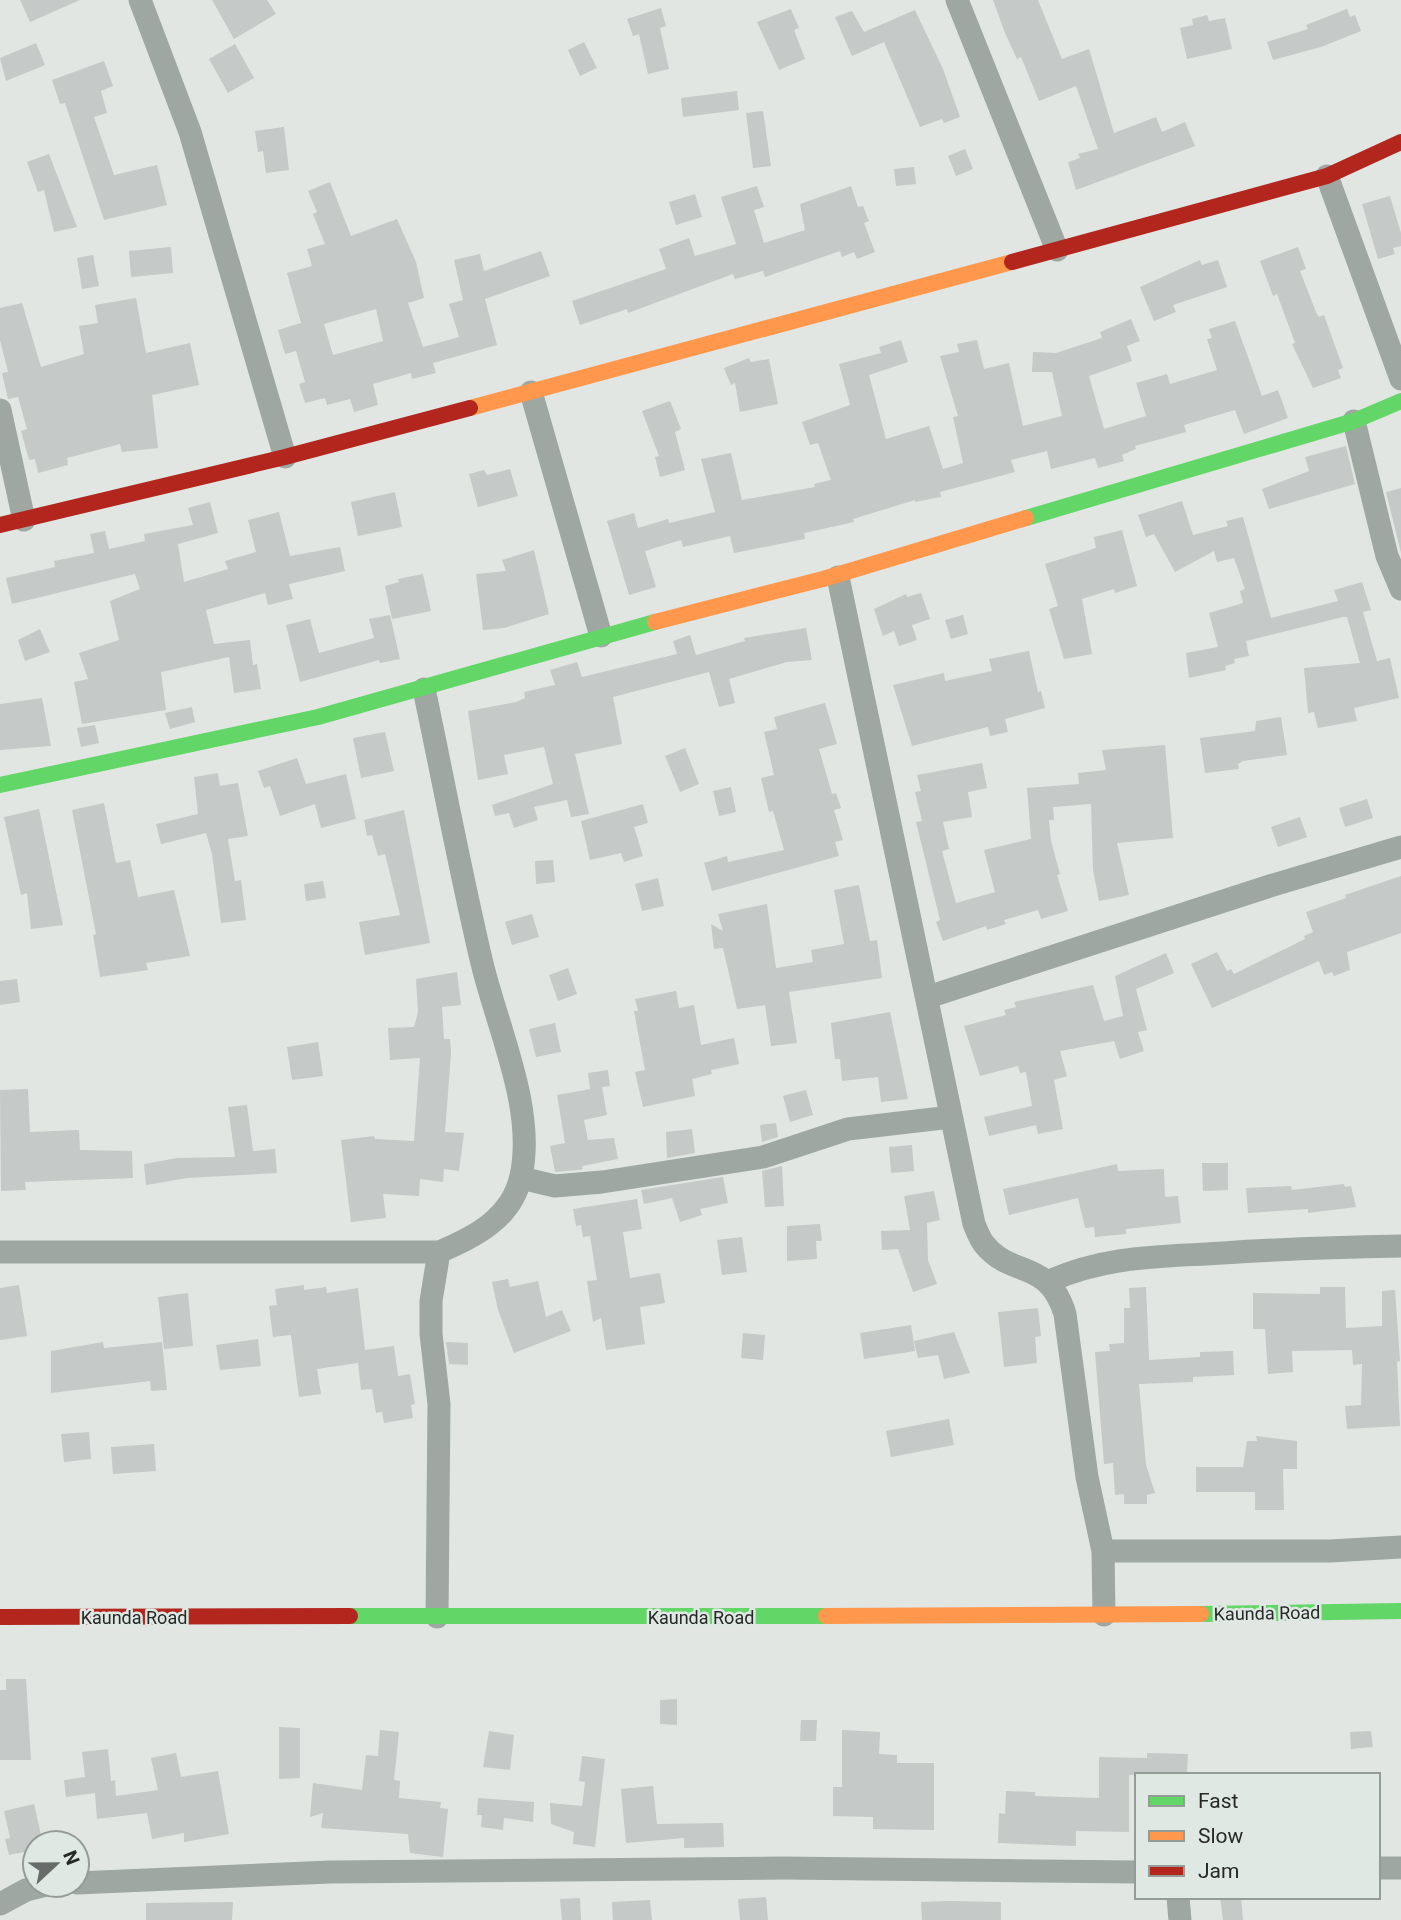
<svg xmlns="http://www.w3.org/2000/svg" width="1401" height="1920" viewBox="0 0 1401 1920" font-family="Roboto,sans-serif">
  <rect width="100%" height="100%" fill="#e1e6e3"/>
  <path fill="#c5c9c7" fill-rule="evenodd" d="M20 0H80L30 22Z
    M212 0H267L276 14 234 39Z
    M993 0H1038L1062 59 1089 49 1114 133 1156 117 1162 132 1185 122 1195 146 1076 190 1068 162 1080 158 1078 154 1098 149 1076 86 1039 101 1021 57 1017 59 1005 33Z
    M661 8 666 26 660 28 669 69 648 74 639 34 633 36 627 19Z
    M791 9 799 28 794 30 805 59 779 70 757 22Z
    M1347 9 1350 17 1355 15 1361 31 1321 47 1273 60 1267 42 1308 29 1306 25Z
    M915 10 943 69 960 117 944 123 942 119 920 127 884 42 852 56 835 17 852 11 864 32Z
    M1207 15 1209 21 1225 18 1232 49 1187 59 1180 28 1193 25 1192 19Z
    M584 42 597 68 580 76 568 50Z
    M36 43 45 65 6 81 0 58Z
    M235 44 254 78 228 93 209 59Z
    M104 61 113 86 101 91 107 113 94 117 114 175 157 165 167 205 104 220 65 103 60 104 52 80Z
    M737 91 739 110 683 117 681 98Z
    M763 111 771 166 753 168 746 113Z
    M284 127 289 170 266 173 263 151 258 152 255 131Z
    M965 149 973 169 956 176 948 156Z
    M49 154 77 227 54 232 44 190 38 192 27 162Z
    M914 167 916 184 896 186 894 169Z
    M330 182 351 236 397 219 416 262 424 298 408 303 423 347 459 337 449 304 463 300 454 260 480 254 484 271 541 251 550 276 485 299 497 345 433 363 436 373 412 379 411 373 373 384 378 405 354 412 350 399 327 405 325 398 305 403 299 384 305 382 296 351 285 354 278 330 301 323 287 273 312 266 307 249 325 244 313 214 317 212 308 191ZM376 309 383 341 333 355 324 324Z
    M757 186 764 207 754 210 764 243 805 230 800 204 851 186 858 207 863 206 869 221 864 223 875 252 857 259 854 252 842 257 840 251 765 277 763 271 735 279 733 274 628 313 627 309 580 325 572 301 666 269 659 249 689 238 695 256 736 244 721 197Z
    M695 194 702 217 676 225 669 202Z
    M1390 196 1401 233V246L1393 248 1395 254 1378 259 1362 204Z
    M171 247 173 273 131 277 129 251Z
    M1298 247 1306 269 1300 271 1316 312 1319 317 1324 315 1343 368 1338 370 1341 378 1313 388 1292 344 1295 343 1277 294 1273 296 1260 261Z
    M93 255 99 286 82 289 77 258Z
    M1200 260 1202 265 1218 260 1227 287 1173 305 1176 312 1154 321 1140 287Z
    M136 298 146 353 190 343 199 385 152 395 158 448 122 452 120 444 67 458 68 465 38 473 35 459 29 460 21 431 27 429 18 397 8 399 2 373 8 372 0 340V308L22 303 41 367 84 354 79 326 98 323 95 305Z
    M1131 319 1140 341 1127 346 1132 361 1089 376 1104 429 1146 416 1136 383 1167 374 1170 384 1217 370 1207 339 1212 338 1209 329 1235 321 1262 396 1278 390 1288 418 1244 434 1235 410 1184 425 1186 432 1135 446 1136 449 1122 455 1124 461 1098 468 1095 458 1051 469 1047 451 1011 460 1015 472 940 492 941 497 915 502V500L853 519 854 522 804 533 805 539 734 553 730 536 683 547 681 540 645 551 656 587 629 595 607 521 634 513 638 528 668 519 669 523 715 512 701 459 731 453 742 500 815 487 814 484 831 480 818 443 810 445 802 422 850 405 839 364 881 353 879 347 901 340 908 362 869 375 886 439 929 426 943 469 963 463 953 417 958 416 940 356 959 352 957 344 977 340 984 369 1009 363 1023 426 1062 416 1052 372H1032L1033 352 1056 353 1102 338 1100 332Z
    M749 358 751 362 769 359 778 404 740 412 735 383 731 385 724 368Z
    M670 401 681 429 675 432 685 470 660 477 655 457 659 456 642 411Z
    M1346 446 1355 484 1269 509 1262 489 1309 471 1305 457Z
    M510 469 518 496 478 507 469 474 484 470 487 475Z
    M1401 488V553L1386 492Z
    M395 492 402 527 358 536 351 502Z
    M1182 501 1193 535 1228 526 1226 521 1243 517 1271 618 1338 601 1334 590 1362 582 1371 610 1363 612 1377 661 1390 658 1399 698 1354 708 1357 721 1318 728 1314 712 1308 713 1304 668 1360 663 1347 617H1343L1246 641 1249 656 1234 659 1235 663 1225 666 1226 670 1189 678 1186 653 1218 647 1209 613 1243 603 1240 591 1245 589 1234 558 1217 562 1214 551 1175 572 1154 534 1146 537 1138 515Z
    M210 502 218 533 178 544 184 582 228 569 225 561 256 552 248 520 279 512 290 556 340 547 345 571 289 584 293 599 268 605 265 593 206 610 214 644 250 640 253 665 257 664 261 689 234 693 229 657 161 672 166 710 82 724 74 682 88 679 79 653 119 640 110 601 140 589 135 574 12 604 6 578 55 567 54 561 94 553 90 534 105 531 109 549 145 541 144 534 193 525 188 508Z
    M1122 530 1137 586 1115 593 1114 589 1082 599 1092 654 1064 659 1049 609 1058 606 1045 564 1096 548 1094 537Z
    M534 550 549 614 504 628 483 630 476 574 506 571 502 560Z
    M423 574 431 611 392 619 385 586 399 582 398 579Z
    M921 593 930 619 912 625 917 640 899 646 894 631 883 636 874 609 906 594 907 597Z
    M390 615 400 659 380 663 379 660 300 682 286 625 310 619 319 653 374 638 369 619Z
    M963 615 968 634 951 639 945 620Z
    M806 628 812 660 787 662 729 679 735 703 719 707 709 672 613 697 622 744 575 754 589 814 571 817 567 800 534 807 538 820 514 828 509 813 495 816 492 805 553 784 544 747 504 755 508 774 478 780 468 711 516 702 525 698 524 692 555 685 550 670 577 662 582 677 677 654 673 641 690 635 696 655 745 641 744 638Z
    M40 629 50 652 25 661 18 640Z
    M1029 651 1038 692 1041 691 1045 708 1005 719 1008 732 990 736 988 727 912 746 893 685 944 673 945 681 992 671 989 659Z
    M42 698 51 746 0 750V704Z
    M825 703 837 744 819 749 832 794 836 793 841 808 834 810 843 840 835 842 839 856 712 891 704 863 727 856 728 862 784 850 773 811 769 812 761 778 774 775 764 732 777 729 774 717Z
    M192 707 195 722 170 729 165 713Z
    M1281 717 1287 755 1243 761 1238 764 1239 769 1205 773 1200 738 1255 731 1256 721Z
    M95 725 99 743 81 747 77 728Z
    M385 732 394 771 361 778 353 738Z
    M1165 745 1173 838 1117 843 1129 895 1099 901 1093 870 1091 804 1053 807 1054 820H1049L1051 841 1060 874 1057 875 1068 911 1041 919 1038 910 1004 920 1006 924 987 930 986 926 943 941 936 922 940 920 916 822 922 821 915 792 921 791 917 775 982 763 987 788 968 792 972 817 943 822 949 849 942 851 956 903 995 892 984 850 1031 839 1027 788 1079 784 1078 773 1106 770 1102 750Z
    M685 748 699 784 680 792 665 756Z
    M297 758 306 784 346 774 356 819 321 828 315 804 280 816 270 786 264 788 258 771Z
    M218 773 220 786 238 783 248 836 228 839 235 881 241 880 246 920 221 923 212 854 206 833 161 844 156 824 198 814 194 777Z
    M731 787 736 812 719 816 713 791Z
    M1367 799 1373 818 1345 827 1339 808Z
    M104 803 116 863 130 860 138 897 174 890 190 956 146 963 148 970 100 977 93 935 96 934 72 810Z
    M643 804 648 823 634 827 643 856 624 862 621 853 590 860 581 821Z
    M39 809 63 925 31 929 27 893 21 895 4 817Z
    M404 810 430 943 365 955 359 922 400 915 385 854 378 856 372 835 367 836 364 820Z
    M1300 817 1307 837 1278 847 1271 827Z
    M553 860 555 882 536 884 535 861Z
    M1401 876V933L1347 952 1350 970 1334 976 1332 972 1324 975 1319 961 1212 1008 1191 964 1217 952 1227 971 1231 969 1234 974 1305 939 1304 936 1313 932 1306 912 1346 898 1345 895Z
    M658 878 664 906 642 911 635 884Z
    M323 881 326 898 306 901 304 884Z
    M859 885 870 941 877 940 882 978 789 992 797 1043 771 1046 765 1005 737 1009 723 948 714 949 711 924 723 931 718 914 767 904 776 968 813 962 811 950 844 944 834 890Z
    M532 914 539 937 512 945 505 922Z
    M1166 953 1174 973 1136 989 1147 1030 1138 1032 1144 1051 1120 1059 1114 1041 1060 1051 1067 1076 1054 1080 1063 1129 1038 1134 1036 1125 989 1136 984 1117 1032 1106 1026 1072 1020 1073 1018 1066 980 1076 964 1026 1006 1015 1004 1010 1016 1007 1014 1002 1093 985 1104 1021 1123 1016 1115 976Z
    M568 968 577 994 558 1001 549 975Z
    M457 972 461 1005 442 1007 444 1039H450L451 1053 445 1132 464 1133 459 1171 444 1169 443 1182 420 1179 419 1196 383 1194 386 1218 351 1222 341 1140 374 1136 375 1139 414 1141 420 1058 390 1060 388 1028 414 1027 418 1012 416 979Z
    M17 979 20 1002 0 1005V981Z
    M676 991 679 1008 694 1005 701 1045 734 1038 739 1064 711 1070 712 1074 692 1079 695 1096 643 1107 635 1072 645 1070 634 1011H638L635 999Z
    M890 1012 908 1099 881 1102 878 1077 842 1081 840 1059H835L831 1023Z
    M555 1023 561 1052 536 1057 529 1029Z
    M318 1042 323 1076 292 1080 287 1047Z
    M608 1070 610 1086 590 1089 588 1073Z
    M602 1087 607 1115 584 1120 588 1140 614 1138 618 1159 582 1166 583 1169 579 1170 555 1172 550 1146 565 1143 557 1095Z
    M28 1089 30 1132 79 1130 80 1150 132 1151 133 1178 25 1182 26 1190 1 1191 0 1090Z
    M806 1090 813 1115 790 1122 783 1096Z
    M247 1105 253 1151 275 1149 277 1173 187 1178 146 1185 144 1164 177 1158 235 1157 228 1107Z
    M776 1123 778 1137 762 1142 760 1125Z
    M692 1129 695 1153 667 1158 666 1132Z
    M912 1145 914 1171 891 1173 889 1147Z
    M1202 1163H1228V1190L1203 1191Z
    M1117 1164 1118 1171 1164 1169 1165 1197 1178 1196 1181 1223 1126 1229V1234L1095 1237 1094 1227 1085 1228 1078 1198 1009 1215 1003 1189Z
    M782 1166 784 1206 765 1207 762 1171Z
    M723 1177 728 1203 700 1209 702 1215 680 1222 672 1198 644 1204 641 1190Z
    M1344 1184 1345 1187 1351 1186 1356 1207 1308 1213V1209L1248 1213 1246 1188 1291 1186 1292 1190Z
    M934 1191 940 1220 927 1223 928 1260 937 1284 913 1292 898 1249 882 1250 881 1231 910 1230 904 1196Z
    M637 1199 642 1229 623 1232 630 1278 660 1273 665 1303 640 1307 645 1344 606 1350 601 1318 593 1322 587 1281 597 1280 590 1236 583 1237 581 1225 576 1226 573 1209Z
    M820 1224 822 1241H816L817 1259 787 1261V1226Z
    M742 1237 747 1272 722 1275 717 1240Z
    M508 1279 510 1287 538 1281 546 1317 562 1310 571 1331 514 1353 498 1310 492 1282Z
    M19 1285 27 1336 0 1340V1288Z
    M304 1285V1290L326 1287 327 1293 358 1288 365 1350 394 1346 398 1376 410 1374 415 1404 411 1405 413 1418 384 1423 382 1412 376 1413 372 1389 361 1390 358 1363 317 1369 321 1394 299 1397 291 1335 273 1337 269 1306 277 1305 275 1289Z
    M1146 1287 1149 1360 1200 1357V1352L1233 1351 1234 1375 1193 1377V1382L1139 1384 1146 1465 1155 1493 1147 1495V1504H1124V1494L1115 1495 1113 1463 1104 1464 1095 1352 1110 1351 1109 1344 1124 1343V1308H1130L1129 1288Z
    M1320 1287H1345L1346 1328 1382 1326V1291L1395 1290 1400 1361 1397 1362 1400 1426 1347 1429 1345 1406 1361 1405 1362 1364 1353 1365 1352 1350 1292 1351 1293 1372 1268 1374 1265 1329H1253V1293L1320 1294Z
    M188 1293 193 1346 164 1349 158 1297Z
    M1038 1308 1041 1336 1035 1337 1037 1363 1004 1367 998 1312Z
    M911 1325 915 1351 864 1359 860 1333Z
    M954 1332 970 1373 944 1379 938 1355 918 1358 914 1341Z
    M743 1333 765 1335 763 1360 741 1358Z
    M258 1339 261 1366 220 1370 216 1345Z
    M103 1342 104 1348 162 1342 167 1390 151 1391 150 1381 51 1393V1351Z
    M446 1342 468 1343V1365L449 1364Z
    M949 1419 954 1445 891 1457 886 1431Z
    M89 1432 91 1459 64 1462 61 1434Z
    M1256 1436 1297 1441V1469H1283L1284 1510H1255V1492H1196V1467H1243L1247 1441H1257Z
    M154 1444 156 1471 113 1474 111 1447Z
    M6 1679H26L31 1760H0V1690H6Z
    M677 1699V1725L660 1724V1700Z
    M801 1720H817L816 1741H800Z
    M279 1727 300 1728V1778L279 1779Z
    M380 1730 399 1732 394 1780 400 1781 399 1798 441 1802 440 1808 448 1809 443 1857 410 1853 408 1834 321 1828 323 1813 310 1817 313 1783 362 1790 366 1755 378 1756Z
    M842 1730 880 1732 879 1754 897 1755V1763H934V1830L873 1829V1817L833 1816V1787H842Z
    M489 1731 514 1735 510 1770 483 1767Z
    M1371 1731 1373 1747 1351 1749 1350 1732Z
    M108 1749 111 1781 115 1780 116 1796 158 1790 151 1758 176 1753 181 1777 218 1771 229 1834 184 1842V1833L152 1839 147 1813 97 1819 95 1793 66 1797 64 1780 85 1777 82 1752Z
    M1147 1753 1188 1754 1187 1773 1129 1775V1832L1076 1831V1846L998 1843 999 1813 1005 1814 1006 1791 1035 1792V1796L1099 1798V1757L1147 1758Z
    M582 1756 605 1759 595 1847 573 1844 574 1832 551 1824 550 1803 582 1806 585 1782 579 1781Z
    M653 1786 657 1824 723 1823 724 1847 684 1848V1838L626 1843 621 1789Z
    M478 1798 534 1802 533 1822 504 1818 503 1830 481 1827 482 1815H477Z
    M34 1804 43 1843H35V1850L9 1855 5 1839 10 1838 4 1811Z
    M766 1897 768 1920H740L738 1899Z
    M1220 1897H1241L1243 1920H1223Z
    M580 1898 581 1920H562L560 1899Z
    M650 1900 652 1920H613L612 1902Z
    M948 1901 1001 1902V1920H922L921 1902Z
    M233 1902 232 1920H146V1903Z"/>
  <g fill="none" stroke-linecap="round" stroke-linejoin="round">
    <path stroke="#9ea7a2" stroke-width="23" d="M140 0 190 132 285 457
      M957 0 1057 250
      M1327 176 1401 379
      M531 392 601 636
      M0 410 24 520
      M1354 421 1387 556 1401 589
      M838 577 974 1224C977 1231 980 1239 984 1244 1012 1279 1048 1258 1065 1314L1087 1477 1103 1551 1104 1615
      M928 997 1273 885 1401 847
      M521 1178 555 1186 602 1182 763 1157 848 1129 951 1117
      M0 1252H439C475 1237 512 1218 521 1176 536 1108 496 1025 481 959 460 870 443 779 424 689
      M1049 1281C1109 1255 1159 1257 1223 1253 1282 1249 1341 1247 1401 1246
      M1103 1551H1330L1401 1547
      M437 1617 439 1404 431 1334V1301L439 1252
      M1378 1868H1401
      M77 1883 330 1872 784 1868 1137 1872
      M1178 1897 1180 1920
      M0 1904 26 1890 46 1885"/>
    <path stroke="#63d668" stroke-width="16" d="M1026 518 1354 421 1401 401
      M0 785 318 717 655 622
      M1201 1614 1401 1611
      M350 1616H826"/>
    <path stroke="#ff974d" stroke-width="16" d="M470 408 1012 262
      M655 622 823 579 1026 518
      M826 1616 1201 1614"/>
    <path stroke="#b3261e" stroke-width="16" d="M1012 262 1327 176 1401 142
      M0 525 285 457 470 408
      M0 1617 350 1616"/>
  </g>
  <g text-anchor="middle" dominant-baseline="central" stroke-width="5" stroke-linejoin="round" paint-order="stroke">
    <g font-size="18" fill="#262927" stroke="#dfe8e3">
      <text transform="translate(1267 1613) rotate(-1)">Kaunda Road</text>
      <text x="134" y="1617">Kaunda Road</text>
      <text x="701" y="1617">Kaunda Road</text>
    </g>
  </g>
  <rect x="1135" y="1773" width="245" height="126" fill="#dfe8e3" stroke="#959c98" stroke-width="2"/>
  <rect x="1149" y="1796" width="35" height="10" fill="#63d668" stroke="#959c98" stroke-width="2"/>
  <text x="1198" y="1808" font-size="21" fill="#262927">Fast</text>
  <rect x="1149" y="1831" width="35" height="10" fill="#ff974d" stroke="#959c98" stroke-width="2"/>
  <text x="1198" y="1843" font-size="21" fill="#262927">Slow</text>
  <rect x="1149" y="1866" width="35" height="10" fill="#b3261e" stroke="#959c98" stroke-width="2"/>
  <text x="1198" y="1878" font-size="21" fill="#262927">Jam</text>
  <g transform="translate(56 1864) rotate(68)"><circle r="33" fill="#dfe8e3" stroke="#959c98" stroke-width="2"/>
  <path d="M0-5L12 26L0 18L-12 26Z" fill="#676b69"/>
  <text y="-10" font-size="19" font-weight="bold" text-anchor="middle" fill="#262927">N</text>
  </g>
</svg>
